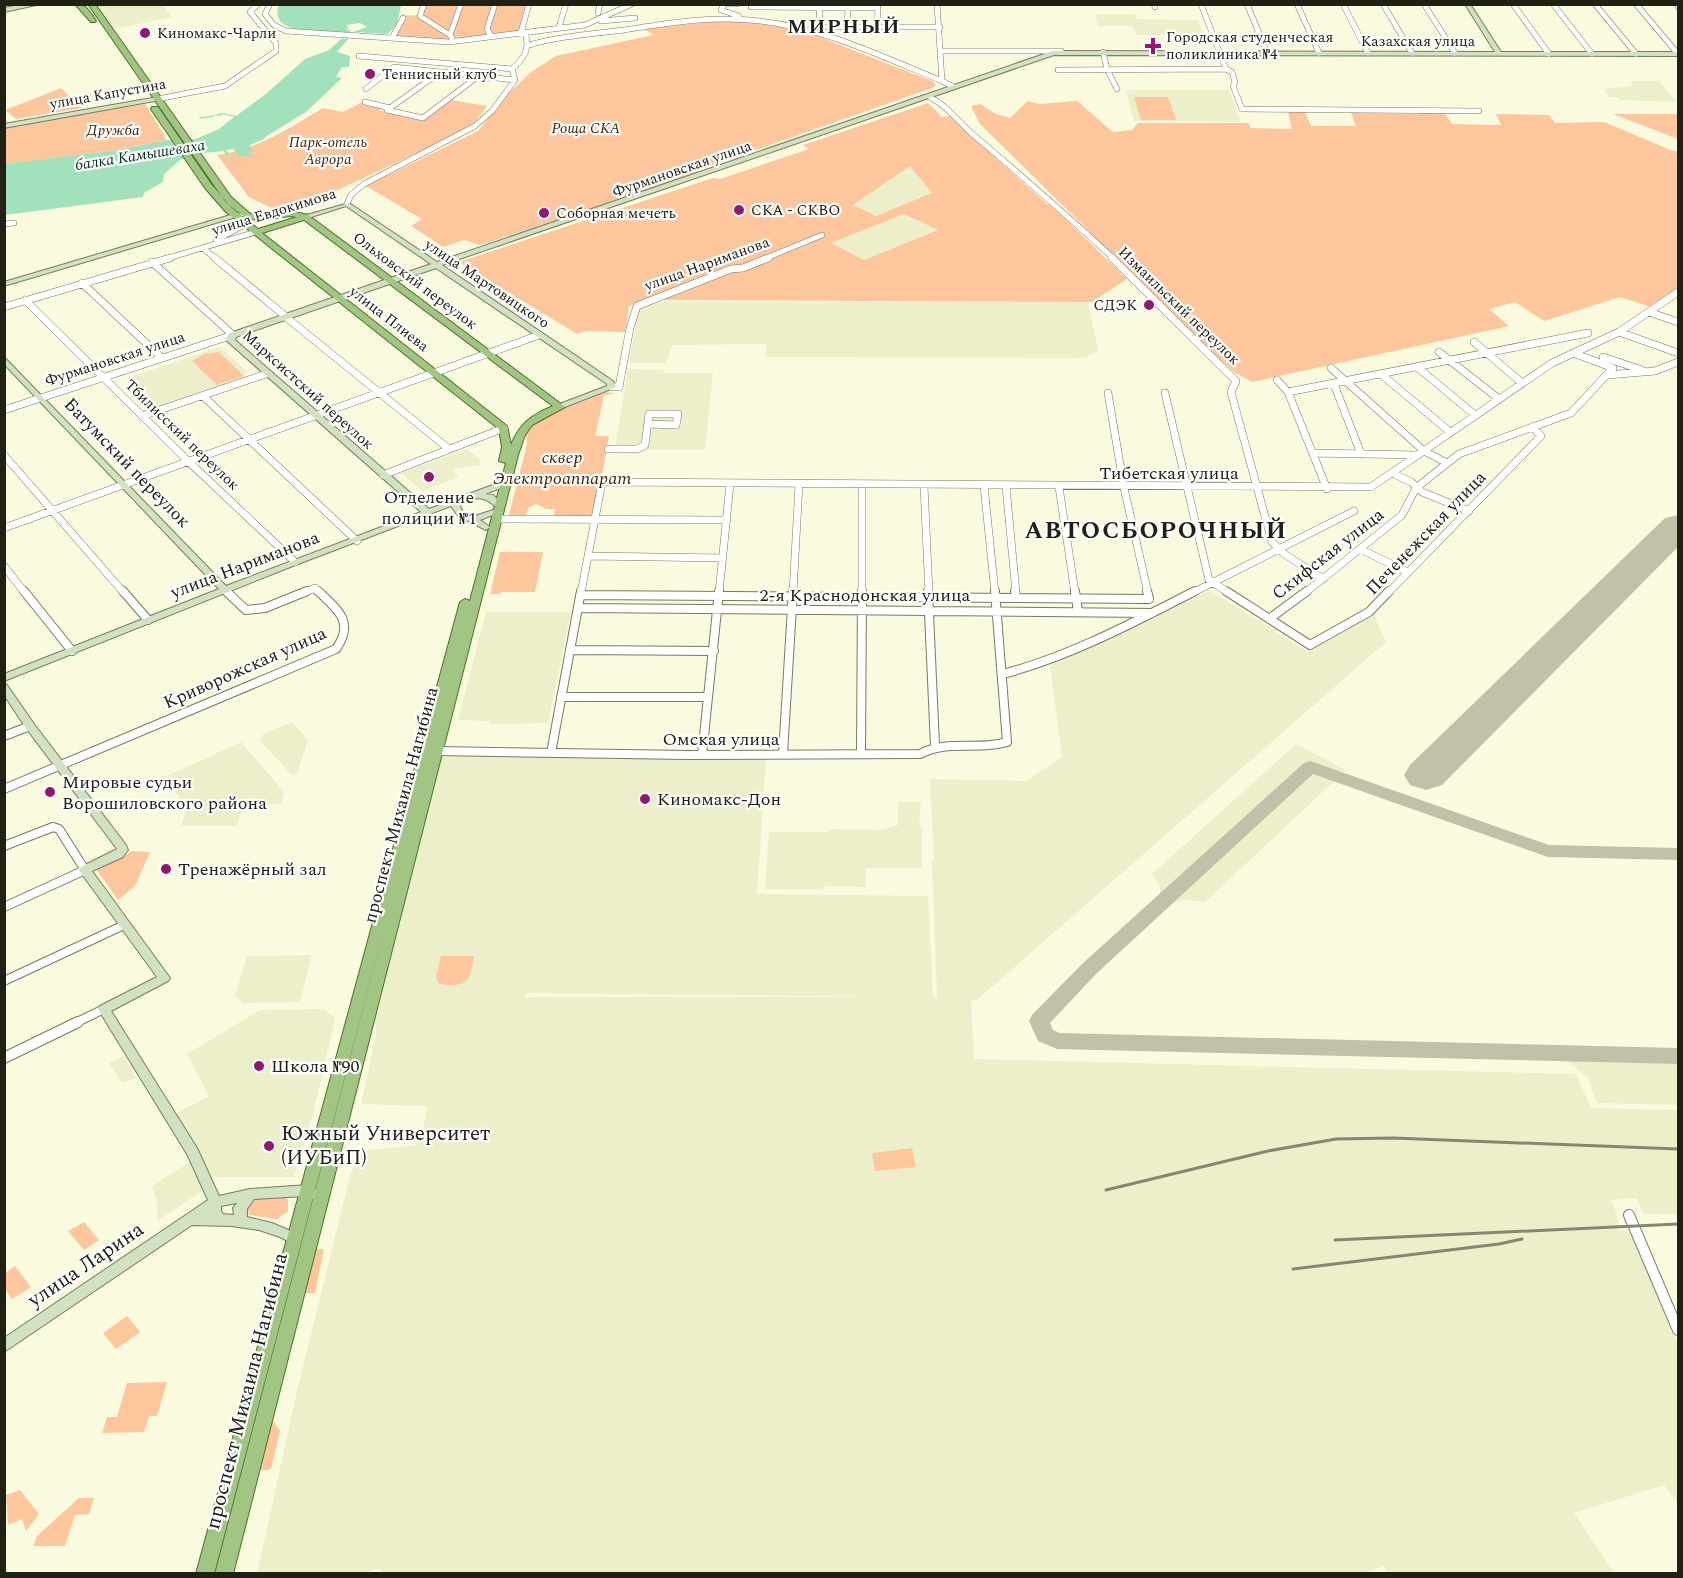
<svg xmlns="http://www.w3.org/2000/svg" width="1683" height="1578" viewBox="0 0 1683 1578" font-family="Spectral,serif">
  <rect width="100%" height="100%" fill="#fafbde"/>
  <path fill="#edeeca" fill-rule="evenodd" d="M97 5H162L172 17 114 29Z
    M1095 14H1135L1137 19 1197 20 1203 35H1136L1133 26H1098Z
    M1632 81H1659L1677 102 1619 100 1617 97H1609L1604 89 1631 86Z
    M1129 90H1229L1241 122 1134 121 1126 91Z
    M910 166 933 193 876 216 853 205Z
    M904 214 938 230 864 260 830 243Z
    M663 302H1088L1098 350 1085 358 766 357V344L672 345 666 363H629L639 306Z
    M220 347 248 372 244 374 247 377 149 410 135 396 142 392 127 378Z
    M628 369 664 370V373H713L705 450H647L638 454 614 453Z
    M467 449 480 460V465L452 469 458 477 422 491 401 473Z
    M1209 590 1308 652 1374 616 1386 642 977 1000 971 1001 974 1059 1576 1074 1591 1108 1678 1110V1214H1643L1637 1198 1611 1200 1617 1214 1618 1231H1631L1678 1345V1504L1664 1485 1574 1513 1614 1573 1388 1574 1384 1566 1361 1574H381V1569H373L369 1574H257L297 1391 350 1176 361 1151 416 1145 421 1140 427 1106 361 1104 377 1032 375 1022 442 758 453 755 766 759 757 894 928 896 933 997 937 998 932 861 934 860 930 779 1026 781 1062 757 1050 665 1157 612 1168 611ZM526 993 895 997H526L523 1012Z
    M486 612H571L548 723 490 724V721L458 720Z
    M292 722 308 740 297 774 293 776 260 741 262 735Z
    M241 742 284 792 281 804H244L237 826H181L188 805H185L163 778Z
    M1296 744 1346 770 1205 902 1185 900 1173 902 1160 896V886L1152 874Z
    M898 802H921L919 825 922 829V868H866V887L823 886V890L765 889 769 832H828L829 829 882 830 898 825Z
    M312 955 300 1002 243 1003 235 996 247 956Z
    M324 1009 335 1018 334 1023 313 1114 294 1177H212L175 1114 209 1096 187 1054 260 1010Z
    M123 1056 136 1078 122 1083 109 1063Z
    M1565 1059 1678 1062V1105L1597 1103 1588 1078Z
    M188 1163 204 1190 157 1221V1202L152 1186Z"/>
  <path fill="#fdc69c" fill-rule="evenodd" d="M424 5H530L519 32 444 42 390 37 397 29 401 16 419 15Z
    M730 20 802 30 932 81 936 85 932 88 702 169 691 175 480 245 464 240 443 247 411 226 422 219 366 186 478 131 508 94 531 72 556 56 653 35 645 29Z
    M61 88 81 108 16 119 5 110Z
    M1134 97H1168L1176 120H1141Z
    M451 100 487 106 474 123 455 135 323 197 272 208 249 197 217 155C257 150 289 128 323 108L343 112 362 102 383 107 379 110 424 120Z
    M1028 101 1039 104 1077 101 1113 132 1132 130 1138 123H1249L1250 128 1292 129 1288 112H1305L1311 126H1356L1351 113 1418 114V111L1444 112 1452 124 1501 125 1496 114 1549 115 1555 123 1604 122 1673 151H1678V288L1651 307 1620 297 1544 321 1515 302 1489 309 1509 326 1252 382 1234 372 1215 355 980 124 971 106 980 104 996 114 1010 118Z
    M928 103 942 117 949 116 1047 204 1051 205 1127 279 1092 302 662 300 637 303 629 306 625 332 586 331 577 334 459 262 713 178 720 179 809 149 803 145ZM910 166 932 193 876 216 853 205ZM904 214 938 230 864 260 831 243Z
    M145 104 167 140 117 150 5 164V127Z
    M1613 114H1678V139Z
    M219 352 244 376 217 385 192 361 204 354Z
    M607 392 614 394 604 395 595 436H609L595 516 554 517 555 509H546L536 504 528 508 525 517 509 515 527 444 525 428 545 416Z
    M500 552H543L535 592H501L500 594H490Z
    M131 851 150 852 135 886 118 900 96 869 125 856Z
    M441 956H474C471 971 472 985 453 985 447 985 443 985 438 983L436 976Z
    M912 1148 916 1167 875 1171 872 1153Z
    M285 1196 288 1200V1211L277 1219 249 1215 247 1205 256 1197Z
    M84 1222 99 1240 84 1250 68 1231Z
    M313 1249H324L315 1293 303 1294Z
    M15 1266 31 1287 12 1299 5 1289V1273Z
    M127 1316 140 1332 116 1349 103 1333Z
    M167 1382 157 1416H149L144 1432 102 1433 107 1417H117L127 1383Z
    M271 1418 280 1431 271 1469 258 1471Z
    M20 1490 39 1514 26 1531 22 1519 8 1525 6 1495Z
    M79 1498H94L89 1514 75 1515 65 1546H33L37 1536Z"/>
  <path fill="#a1e2bc" d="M279 5H401L397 24 388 34 353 32 367 27 360 23 346 25 349 28 346 30H351L349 32C331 32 266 37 279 5Z
    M349 38 337 52 350 56 349 67H342L336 77 342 78 306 112 265 137 266 138 250 145 252 151 248 154 259 157 239 156 233 149 226 150 234 161 247 164 234 162 223 151 193 154 180 160 164 174 163 182 144 193 143 197 5 215 4 164 117 150 167 140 196 139 219 129 234 117 223 114 220 116 214 115 223 113 236 116 266 94 305 59 329 50 341 39Z"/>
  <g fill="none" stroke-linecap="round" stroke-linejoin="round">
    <path stroke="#a1e2bc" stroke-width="1.5" d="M200 118 214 116"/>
    <path fill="#c0c1a8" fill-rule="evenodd" d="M1310 761 1549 845 1678 848V860L1548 857 1313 774 1096 974 1050 1023 1053 1030 1060 1033 1678 1048V1064L1057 1049 1038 1041 1029 1021 1032 1015 1082 964 1304 763Z"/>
    <path fill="#c0c1a8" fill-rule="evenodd" d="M1678 515V547L1442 785 1426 790 1410 785 1404 775 1410 765 1665 518Z"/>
    <g stroke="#7a7a60" stroke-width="6">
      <path id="street-far3" d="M270 4 265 14 274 25 286 31 449 42 585 25 632 4
        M424 4 420 16 450 35
        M722 4H737
        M819 4 820 27
        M937 4 942 81 952 86
        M1154 4 1155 7
        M1201 4 1226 69 1232 72 1235 82 1233 86 1242 109 1479 111
        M1247 4 1267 53
        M1297 4 1319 53
        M1343 4 1368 53
        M1383 4 1412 53
        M1424 4 1455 53
        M1513 4 1549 54
        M1553 4 1592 54
        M1595 4 1636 54
        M1636 4 1678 54
        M1677 4 1678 7
        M723 6 721 10 739 16
        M751 7 878 8 877 27
        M598 13 600 4
        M601 21 635 18
        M559 27 566 4
        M847 27 848 8
        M521 32 529 4
        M816 32 814 29 820 27H940
        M491 36 487 29 495 4
        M392 38 403 18
        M452 38 450 35 461 4
        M529 45C560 36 592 34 624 30 669 23 714 15 760 21 824 28 883 57 942 81
        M941 51H1061
        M1103 52 1107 69 1117 89
        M359 56 512 69
        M1058 70 1226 69
        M366 89 394 67 515 80
        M188 93 225 86 276 51V43L250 12 258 4
        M931 98C948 106 961 125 976 137 1023 177 1069 217 1114 259
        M158 99 193 92
        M365 102 390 108 387 110 423 118 477 77
        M390 108 439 73
        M347 204 351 195 364 184 475 126 492 111 515 80 512 69C525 58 530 49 525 32
        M4 224 14 223
        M216 240 246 224
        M203 248 216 259
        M165 259 256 232
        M764 259 822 235"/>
    </g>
    <g stroke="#7a7a60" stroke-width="8">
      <path id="street-far2" d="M215 258 285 316
        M1112 258 1236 381 1231 392 1272 542 1283 553 1323 579
        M152 262 233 335
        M82 283 162 358
        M25 300 188 461 295 562
        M4 307 170 258
        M1649 312 1678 322
        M287 318 449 449
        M1619 332 1678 353
        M1474 342 1522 383
        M1439 352 1499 399
        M1603 357 1642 370
        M1417 367 1475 415
        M1331 368 1424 451 1445 462
        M1381 374 1450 432
        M1607 375 1655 371 1678 362
        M1277 380 1288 392 1327 489
        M1334 384 1361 454
        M612 387H619L630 328 637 306 731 269 743 268 768 258
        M1288 392 1588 333
        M1108 393 1124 488 1148 593
        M1165 393 1209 580 1229 593
        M203 396 357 541
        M4 410 233 335
        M142 416 266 374
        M608 449H637L645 445 649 414H678L676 425 648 424
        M1314 453 1417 455
        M4 455 124 593
        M1392 473 1411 482 1422 492 1469 511
        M383 475 504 428
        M924 486 929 593
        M984 486 995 593
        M1006 486 1016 593
        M1059 487 1075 593
        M496 519 727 520
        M4 528 539 335
        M1360 549 1408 572
        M589 556 723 558
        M4 566 25 593
        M225 590 228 593
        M303 593 315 588 320 593
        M581 593 602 482 1371 487 1552 363 1619 332 1678 292
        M719 593 730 484
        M793 593 799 484
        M862 593V485
        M1192 593 1354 511
        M1305 593 1402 515 1416 488 1459 454 1571 413 1613 368 1573 353
        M1388 593 1541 436 1532 427"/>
    </g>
    <g stroke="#7a7a60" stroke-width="10">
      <path id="street-far1" d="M24 591 72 651
        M123 591 148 620
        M226 591 246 610 265 608 307 591
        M928 591 935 746
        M1015 591 1016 598
        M1075 591 1078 612
        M1147 591 1149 599
        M1226 591 1310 645 1369 612 1389 591
        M581 595 1149 599
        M578 608 1152 613
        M1269 619 1307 591
        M570 650 714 651
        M1003 674C1071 656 1132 623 1195 591
        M561 697H708
        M4 736 30 726
        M437 751 688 755 920 754C948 739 977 751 1007 742L995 591
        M551 753 581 591
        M783 754 793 591
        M861 754 862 591
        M702 755 719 591
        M4 789 336 649C355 622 338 610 318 591
        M4 846 53 827 59 829 85 870 4 907
        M4 981 124 925
        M75 1023 104 1009"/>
    </g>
    <g stroke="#7a7a60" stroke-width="12">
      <path id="street" d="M4 1058 78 1022
        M1629 1215 1678 1330"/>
    </g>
    <g stroke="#7a7a60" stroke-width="2">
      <path id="secondary" d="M26 4H41L4 12V8Z
        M1465 4H1470L1501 52H1678V56L1054 55 442 265 613 381 616 387 560 409 556 407 557 405 607 386V384L436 268 236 337 235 340 429 509 498 483 502 486 501 488 485 494 493 495 503 504V508H497C483 495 477 497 460 503 460 511 465 514 472 517L499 508 503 511 480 520 490 527 486 530 458 516 451 506 298 564 4 681V674L219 589 4 364V357L226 586 421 512 227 341 226 338 230 333 431 264 346 206 305 219 303 218V216L349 203 437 262 1053 51 1495 52Z
        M158 97 161 99 160 100 4 128V124Z
        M246 213 248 214V216L236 217 4 286V282L234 214Z
        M4 684 7 685 34 724 126 845 128 850 123 857 92 871 170 978 168 981 111 1011 197 1148 219 1196 250 1189 308 1185 313 1186 319 1194 317 1198 312 1199 305 1196 254 1199 247 1209V1217L272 1223 300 1235 302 1239 300 1243 295 1245 280 1237 259 1230 231 1226 192 1225 4 1352V1338L208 1200 187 1154 98 1009 100 1006 157 977 79 870 81 867 117 849 26 728 4 695ZM237 1203 233 1208 234 1215 223 1214 221 1211V1206Z"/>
    </g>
    <g stroke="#4c7227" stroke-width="2">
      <path id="primary" d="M75 4C86 4 90 12 96 21L95 22H91Z
        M88 4H95L231 197 249 213 256 216H269L291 211 308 215 565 407 532 425 525 435 518 455 233 1574H215L390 905 214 1574H196L460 602 465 599 470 601 506 463 499 461 502 447 499 429 226 212 205 188 151 109 152 107H158L211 184 232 208 258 229 297 217C290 215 284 217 277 218 252 224 243 217 225 201ZM304 220 553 406C532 415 520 423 511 445L507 426 262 233Z"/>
    </g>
    <use href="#street-far3" stroke="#fff" stroke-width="5"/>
    <use href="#street-far2" stroke="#fff" stroke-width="7"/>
    <use href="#street-far1" stroke="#fff" stroke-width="8"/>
    <use href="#street" stroke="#fff" stroke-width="10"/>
    <use href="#secondary" fill="#d0e2c1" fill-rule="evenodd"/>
    <use href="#primary" fill="#a1c583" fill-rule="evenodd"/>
    <path stroke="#868773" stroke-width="3" d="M1106 1190 1268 1151 1336 1139 1393 1138 1678 1149
      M1335 1240 1678 1224
      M1293 1269 1499 1244 1522 1239"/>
  </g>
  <g fill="#95166f" stroke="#fff" stroke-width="2">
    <circle cx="145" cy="33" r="6"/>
    <path d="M1150 37h6v6h6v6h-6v6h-6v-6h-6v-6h6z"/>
    <circle cx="370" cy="74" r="6"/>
    <circle cx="739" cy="210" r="6"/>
    <circle cx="544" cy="213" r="6"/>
    <circle cx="1149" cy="305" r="6"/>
    <circle cx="429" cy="477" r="6"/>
    <circle cx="50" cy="792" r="6"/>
    <circle cx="645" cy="799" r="6"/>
    <circle cx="166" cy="869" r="6"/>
    <circle cx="259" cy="1066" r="6"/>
    <circle cx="269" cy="1146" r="6"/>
  </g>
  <g text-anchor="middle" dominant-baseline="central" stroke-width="4.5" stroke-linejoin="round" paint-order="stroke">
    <g font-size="15" fill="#202015" stroke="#fff" text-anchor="start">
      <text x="157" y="33">Киномакс-Чарли</text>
      <text x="1166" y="37">Городская студенческая<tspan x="1166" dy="17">поликлиника №4</tspan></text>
      <text x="382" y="74">Теннисный клуб</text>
      <text x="751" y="210">СКА - СКВО</text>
      <text x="556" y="213">Соборная мечеть</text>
      <text x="1137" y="305" text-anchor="end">СДЭК</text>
    </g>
    <g font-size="15" fill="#202015" stroke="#fff">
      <text x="1418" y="41">Казахская улица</text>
      <text transform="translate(108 94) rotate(-10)">улица Капустина</text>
      <text transform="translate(682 169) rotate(-19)">Фурмановская улица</text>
      <text transform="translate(274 212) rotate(-17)">улица Евдокимова</text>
      <text transform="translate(707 264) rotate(-20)">улица Нариманова</text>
      <text transform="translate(415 281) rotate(37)">Ольховский переулок</text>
      <text transform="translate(487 284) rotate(34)">улица Мартовицкого</text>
      <text transform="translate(1179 306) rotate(44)">Измаильский переулок</text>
      <text transform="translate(389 319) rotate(38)">улица Плиева</text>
      <text transform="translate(115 359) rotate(-18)">Фурмановская улица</text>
      <text transform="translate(308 390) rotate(42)">Марксистский переулок</text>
      <text transform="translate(182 435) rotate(44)">Тбилисский переулок</text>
    </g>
    <g font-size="15" font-style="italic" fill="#472403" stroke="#fff">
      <text x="586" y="128">Роща СКА</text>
      <text x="113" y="130">Дружба</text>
      <text x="328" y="142">Парк-отель<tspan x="328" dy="17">Аврора</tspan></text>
    </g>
    <g font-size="16" font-style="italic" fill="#00341d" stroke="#fff">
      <text transform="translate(140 155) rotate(-9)">балка Камышеваха</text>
    </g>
    <g font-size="18" font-style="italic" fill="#472403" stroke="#fff">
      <text x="562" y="457">cквер<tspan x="562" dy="21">Электроаппарат</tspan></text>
    </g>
    <g font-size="18" fill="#202015" stroke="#fff">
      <text transform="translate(127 463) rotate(46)">Батумский переулок</text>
      <text x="1169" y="473">Тибетская улица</text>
      <text transform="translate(1426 533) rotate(-46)">Печенежская улица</text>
      <text transform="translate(1328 554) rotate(-38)">Скифская улица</text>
      <text transform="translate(245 565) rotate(-21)">улица Нариманова</text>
      <text x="865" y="595">2-я Краснодонская улица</text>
      <text transform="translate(245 668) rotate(-24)">Криворожская улица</text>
      <text x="721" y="739">Омская улица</text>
      <text transform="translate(401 805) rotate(-75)">проспект Михаила Нагибина</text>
    </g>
    <g font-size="18" fill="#202015" stroke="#fff" text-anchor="start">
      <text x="429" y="497" text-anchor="middle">Отделение<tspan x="429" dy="21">полиции №1</tspan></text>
      <text x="62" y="782">Мировые судьи<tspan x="62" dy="21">Ворошиловского района</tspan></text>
      <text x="657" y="799">Киномакс-Дон</text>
      <text x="178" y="869">Тренажёрный зал</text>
      <text x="271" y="1066">Школа №90</text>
    </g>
    <g font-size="20" font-weight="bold" letter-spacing="1.5" fill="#202015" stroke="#fff">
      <text x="844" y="27">МИРНЫЙ</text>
    </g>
    <g font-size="21" fill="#202015" stroke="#fff" text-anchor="start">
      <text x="281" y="1134">Южный Университет<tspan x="281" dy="24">(ИУБиП)</tspan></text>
    </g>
    <g font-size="21" fill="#202015" stroke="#fff">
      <text transform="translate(86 1265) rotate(-34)">улица Ларина</text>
      <text transform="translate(247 1391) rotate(-76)">проспект Михаила Нагибина</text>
    </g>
    <g font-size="24" font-weight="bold" letter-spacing="1.5" fill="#202015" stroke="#fff">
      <text x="1156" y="531">АВТОСБОРОЧНЫЙ</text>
    </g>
  </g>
  <rect width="1683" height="1578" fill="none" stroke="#202015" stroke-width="12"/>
</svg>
